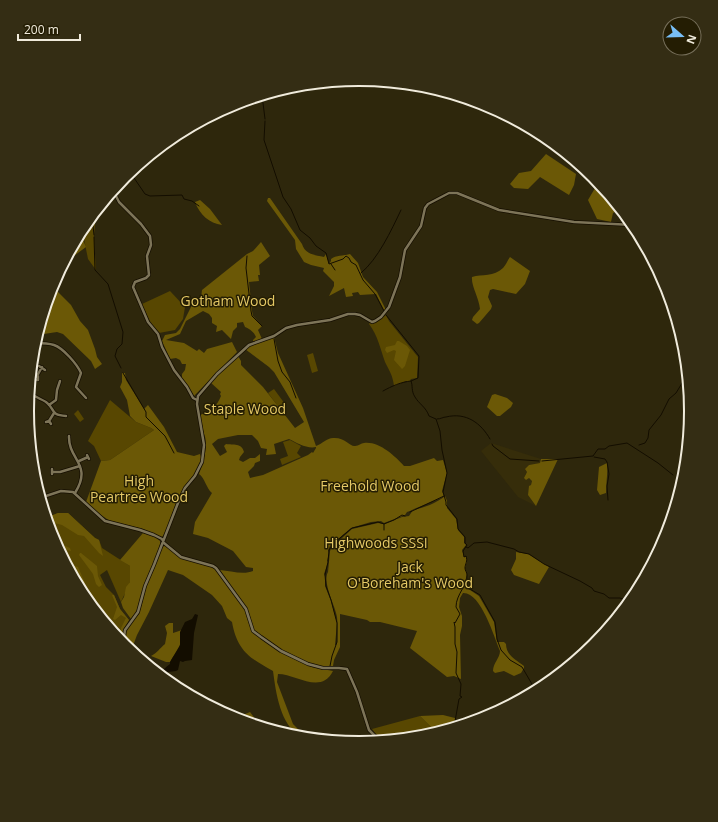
<svg xmlns="http://www.w3.org/2000/svg" width="718" height="822" viewBox="0 0 718 822" font-family="'Open Sans',sans-serif">
  <rect width="100%" height="100%" fill="#2e270c"/>
  <path fill="#362d0a" d="M491 443 541 459 540 463 529 465 525 469 527 472 525 475 532 481 528 495 536 506 518 497 481 451Z"/>
  <path fill="#584701" d="M96 212 94 236 96 270 88 259 82 229Z
    M170 291 185 307 183 319 175 330 159 333 151 324 142 304Z
    M386 315 389 321 418 357 417 378 411 379 409 382 406 381 394 386C393 376 389 370 385 362 380 348 378 336 369 324L370 322 378 321Z
    M313 353 318 371 312 373 307 355Z
    M274 389 285 404 280 409 268 393Z
    M110 400 136 422 151 428 154 430 110 460 101 461 94 446 88 441Z
    M78 410 84 419 80 422 74 414Z
    M290 440 301 446 297 453 301 457 282 465 280 459 288 456 283 442Z
    M58 513H68L95 538 99 540 102 548 130 566V582L121 602 107 570 100 575 106 587 114 595 120 609 129 620 123 630 122 643 83 595 52 538 45 515H53Z
    M420 716 437 733C428 735 391 743 384 740 379 738 375 733 372 729Z
    M373 737 381 741 364 743 360 740Z"/>
  <path fill="#6b5806" fill-rule="evenodd" d="M546 154 576 174 574 185 569 195 540 177 528 189 514 188 510 184 519 173 531 171Z
    M598 183 601 185 620 209 613 213 611 222 597 219 588 200Z
    M268 198H270L302 244C305 254 314 255 324 257L326 254 329 264 331 261V259C336 255 343 256 350 254L358 263 363 277 377 292 386 310 385 312 376 294 360 295 358 292 352 293 353 296 346 297 344 288 329 296 334 286V282L323 271 324 268 311 265 304 262 296 249 295 240 267 201Z
    M200 200 210 209 222 225C209 223 200 215 195 202Z
    M83 240 86 247 63 264 71 249Z
    M261 242 270 256 259 265 260 275H258L259 281 249 282 252 311 253 316 262 326 258 330 262 339 253 342V340L256 337C254 332 250 329 245 327L243 322 237 323V327L233 331 231 339 222 330 216 332 217 326 212 323V318L209 314 203 311 186 321 180 334 166 340 184 343 197 351 199 349 204 353 207 349 232 342 237 352 194 396 182 378V374L185 370 186 364H182L180 360 176 358 170 359 162 341 165 335 176 333 180 329 193 303 194 304 197 300 198 301 201 298 202 290 247 254 253 251Z
    M510 257 530 271 525 284 516 294 493 289 490 290 488 297 492 306 491 309 479 323 477 324 472 320 473 317 480 309C479 298 471 286 472 277 482 274 494 277 503 268 506 265 507 261 510 257Z
    M52 286 71 305 80 321 88 330 95 349 97 357 102 364 95 369 91 361 63 334 57 332 37 335Z
    M274 337 278 353 303 408 316 446C322 444 327 438 333 438 345 437 350 447 355 446 359 446 361 443 364 443 379 441 395 456 404 466H410L434 458 437 461 443 460 447 473 442 491 444 496 441 498 414 509 410 511 407 512 405 515 384 523 381 521 371 522 351 528 330 546 328 550 329 553 327 561 328 562 324 574 325 576V586L331 601 337 623 335 645H336L337 643C337 634 338 626 337 617 335 605 322 583 328 572L330 551 332 547 352 529 378 523 384 524 402 517 409 516 413 510C423 508 437 503 445 496L447 501V508L456 519 458 530 464 537V543L466 545 462 550 464 557H466L467 561 465 568 467 574 464 586 479 596 494 622 497 642H504L506 644C506 655 516 660 524 666V668L521 673 514 676 504 671 495 673 493 671C493 663 500 658 500 651 494 637 481 592 463 593L460 598 459 607 462 616V626L460 635 461 679 454 676 447 677 410 648 417 631 380 622H370L367 620 340 614V647L334 660 333 666 331 668 324 667 309 663 280 649 254 630 249 614 245 606 220 570C230 571 244 575 253 571V568L246 567 233 551 208 538 193 534 195 522 212 493C206 488 205 478 199 474 203 463 209 444 204 434L200 415C211 411 217 406 221 396L220 394 221 392 210 382 238 356 241 361V365L263 387 295 428 304 422 274 372 269 367 245 349 253 344ZM238 435H252L258 441 261 448 267 449 266 455 276 454 274 444 289 439C297 443 307 449 316 447V448L313 453 312 452 308 455 263 475 250 478 248 472 254 466 255 463 260 461V454L255 458H250L243 462 239 460 240 457 244 452C242 443 233 445 226 444L224 446 227 452 220 456 212 444 218 439Z
    M397 341H399L407 346 410 350 405 366 402 369 394 360 396 351 394 350 387 353 385 350 386 347 395 345Z
    M122 373H125L126 380 144 409 148 405 164 427 177 452 194 456 200 454C206 466 189 481 183 490 174 504 171 521 163 536L161 537 143 529 110 521 95 511 86 502 101 461 110 460 154 430 151 428 136 422 130 416 127 400 120 387 122 382Z
    M495 394 507 398 513 403 511 407 500 416H497L487 407 492 395Z
    M541 459H558L536 506 528 495 529 486 531 485 532 481 529 478 526 480 524 478 527 472 525 469 529 465 540 463Z
    M607 463C608 473 606 483 606 493L600 495 597 490 599 467Z
    M58 513H68L95 538 99 540 103 556 99 553 84 536 78 535 62 525 47 521 45 515H53Z
    M143 533 155 537 160 541V544C157 558 150 570 145 583 141 594 140 611 131 619L123 608 121 602 124 597 126 587 130 582V566L120 560Z
    M54 541 70 548 71 551 58 548Z
    M167 545 181 558 205 564 215 568 245 610 252 631 260 638 270 644 282 653 312 667 333 671C321 695 296 674 278 674L277 682 293 724 304 735 301 737C280 725 276 693 273 671 249 658 237 650 232 622L227 618 222 606 212 595 183 575 168 570 149 612 137 635 131 651 124 646 126 631 131 622 139 614 147 584 154 569 162 547Z
    M516 552 528 554 549 567 539 584 514 575 511 570 516 559Z
    M80 553H81L97 566 98 576 102 585 99 587 96 584 93 574 79 555Z
    M69 564 78 567 85 583 83 586 79 585 78 586 68 568Z
    M112 595H114L120 609 129 620 123 630 122 640H121V628L126 618 121 615 115 620 113 619 117 607Z
    M169 623H173V633L182 630C180 634 181 638 180 644 180 649 173 656 170 662H166L151 656C157 653 160 648 165 644L167 633 165 626Z
    M250 712 259 724V726L241 721 243 715Z
    M443 715 455 718 454 728 437 733 420 716Z"/>
  <path fill="#130d00" d="M195 614 198 615 194 633 192 660 185 661 183 662 180 661 178 670 176 671 168 672 166 680 160 675C162 670 166 667 170 664V662L180 645V632L185 622 192 619Z"/>
  <g fill="none" stroke-linecap="round" stroke-linejoin="round">
    <path stroke="#130d00" stroke-width="1" d="M262 95 265 119
      M265 121 264 140 283 197 291 209 300 230 310 238 316 246 326 253 329 264 343 259 346 256 349 258 351 262 356 265 363 280 375 294 384 311
      M130 172 145 194 150 196 182 195 184 199 192 201 199 206
      M92 216 94 235
      M94 237 95 270 108 284 123 332 122 344 117 349 115 356 121 368
      M247 256 246 268 251 311 252 316 262 326
      M331 264 335 270
      M361 273C378 259 391 231 401 210
      M386 315 419 356 418 378 411 381C413 386 411 391 415 397 419 404 426 407 429 416L436 419 440 431 442 450 447 473 443 492 446 502V505L457 519 458 529 465 537V543L467 545 463 551 464 557 466 556C468 561 465 564 465 568 465 571 467 572 467 575 468 585 456 594 456 607L460 614 455 623 454 622 455 627V644L457 652 456 673 461 684 460 696 462 697 459 699 454 727
      M274 339 278 361 282 372 290 382 296 398
      M123 373 146 412V417L165 436 174 453
      M383 391C392 386 401 382 411 381
      M437 419C441 419 443 417 446 417 466 412 481 423 490 439
      M492 444 493 446 510 459 539 461
      M639 445 645 443 648 438 649 430 661 415 669 399 676 393 687 375
      M594 457 605 459 607 462 609 474 607 486 608 500
      M542 461 593 456 598 449H605L609 446 627 443 658 463 673 475
      M677 476 684 478
      M410 512 444 496
      M384 524V530
      M466 547 468 548 474 543 487 542 514 549 519 552 529 554 544 564 580 581 592 588 594 591 604 594 609 598H620L630 602
      M465 586 480 595 495 622 497 639 501 650 510 660 522 667 536 691
      M87 601 89 598
      M330 666 332 656 337 642V623L331 600 326 586 325 575 328 562 329 550 334 543 352 528 378 522 384 524 394 520 402 515 405 516"/>
    <g stroke="#160f00" stroke-width="4">
      <path id="minor" d="M113 190 119 202 141 224 150 236 151 245 147 256 149 275 146 278 135 282 133 287 148 322 158 334 162 347 174 370 187 387 193 398 197 400
        M34 343C41 343 48 343 54 345 63 348 77 364 81 373L76 387 86 398
        M39 366 45 370
        M37 376 42 367
        M29 391 35 380 34 377 38 376V380H35
        M29 393C34 396 41 399 46 402 56 409 49 415 66 416
        M49 405 56 400 57 390 60 381
        M49 421 54 413
        M46 422 49 421 51 424
        M69 436C68 460 93 464 75 493
        M87 455 89 459
        M79 461 88 457
        M52 472H60L80 466
        M52 474V469
        M40 498 61 491 73 492 105 521 140 530 154 535 162 539 164 543 181 557 213 566 216 568 246 609 253 631 261 637 281 651 308 664 323 668H339L347 669 357 692 369 730 375 736 383 741
        M123 644 125 630 138 612 145 586 154 565 178 503 185 488 195 476 202 462 204 445 197 404 198 396 217 374 249 345 274 336 286 328 297 325 330 320 348 314H355L360 315 372 322 375 321 381 317 389 307 400 277 405 250 421 226 425 208 428 204 449 193H457L499 210 574 222 633 225"/>
    </g>
    <use href="#minor" stroke="#7d7458" stroke-width="2.5"/>
  </g>
  <g text-anchor="middle" dominant-baseline="central" stroke-width="3" stroke-linejoin="round" paint-order="stroke">
    <g font-size="14" fill="#e5c966" stroke="#241d03">
      <text x="228" y="300">Gotham Wood</text>
      <text x="245" y="408">Staple Wood</text>
      <text x="139" y="480">High<tspan x="139" dy="16">Peartree Wood</tspan></text>
      <text x="370" y="485">Freehold Wood</text>
      <text x="376" y="542">Highwoods SSSI</text>
      <text x="410" y="566">Jack<tspan x="410" dy="16">O'Boreham's Wood</tspan></text>
    </g>
  </g>
  <path d="M0 0H718V822H0ZM34 411a325 325 0 1 1 650 0a325 325 0 1 1-650 0Z" fill="#342d14" fill-rule="evenodd"/>
  <path fill="none" stroke="#f0ebdc" stroke-width="2" d="M34 411a325 325 0 1 1 650 0a325 325 0 1 1-650 0Z"/>
  <g transform="translate(682 36) rotate(110)"><circle r="19" fill="#241d03" stroke="#766f5a"/>
  <path d="M0-3L7 15L0 10L-7 15Z" fill="#78bff7"/>
  <text y="-6" font-size="11" font-weight="bold" text-anchor="middle" fill="#f0ebdc">N</text>
  </g>
  <path d="M18 34v6h62v-6" fill="none" stroke="#f0ebdc" stroke-width="2"/>
  <text x="24" y="34" font-size="12" fill="#f0ebdc" stroke="#241d03" stroke-width="3" paint-order="stroke">200 m</text>
</svg>
